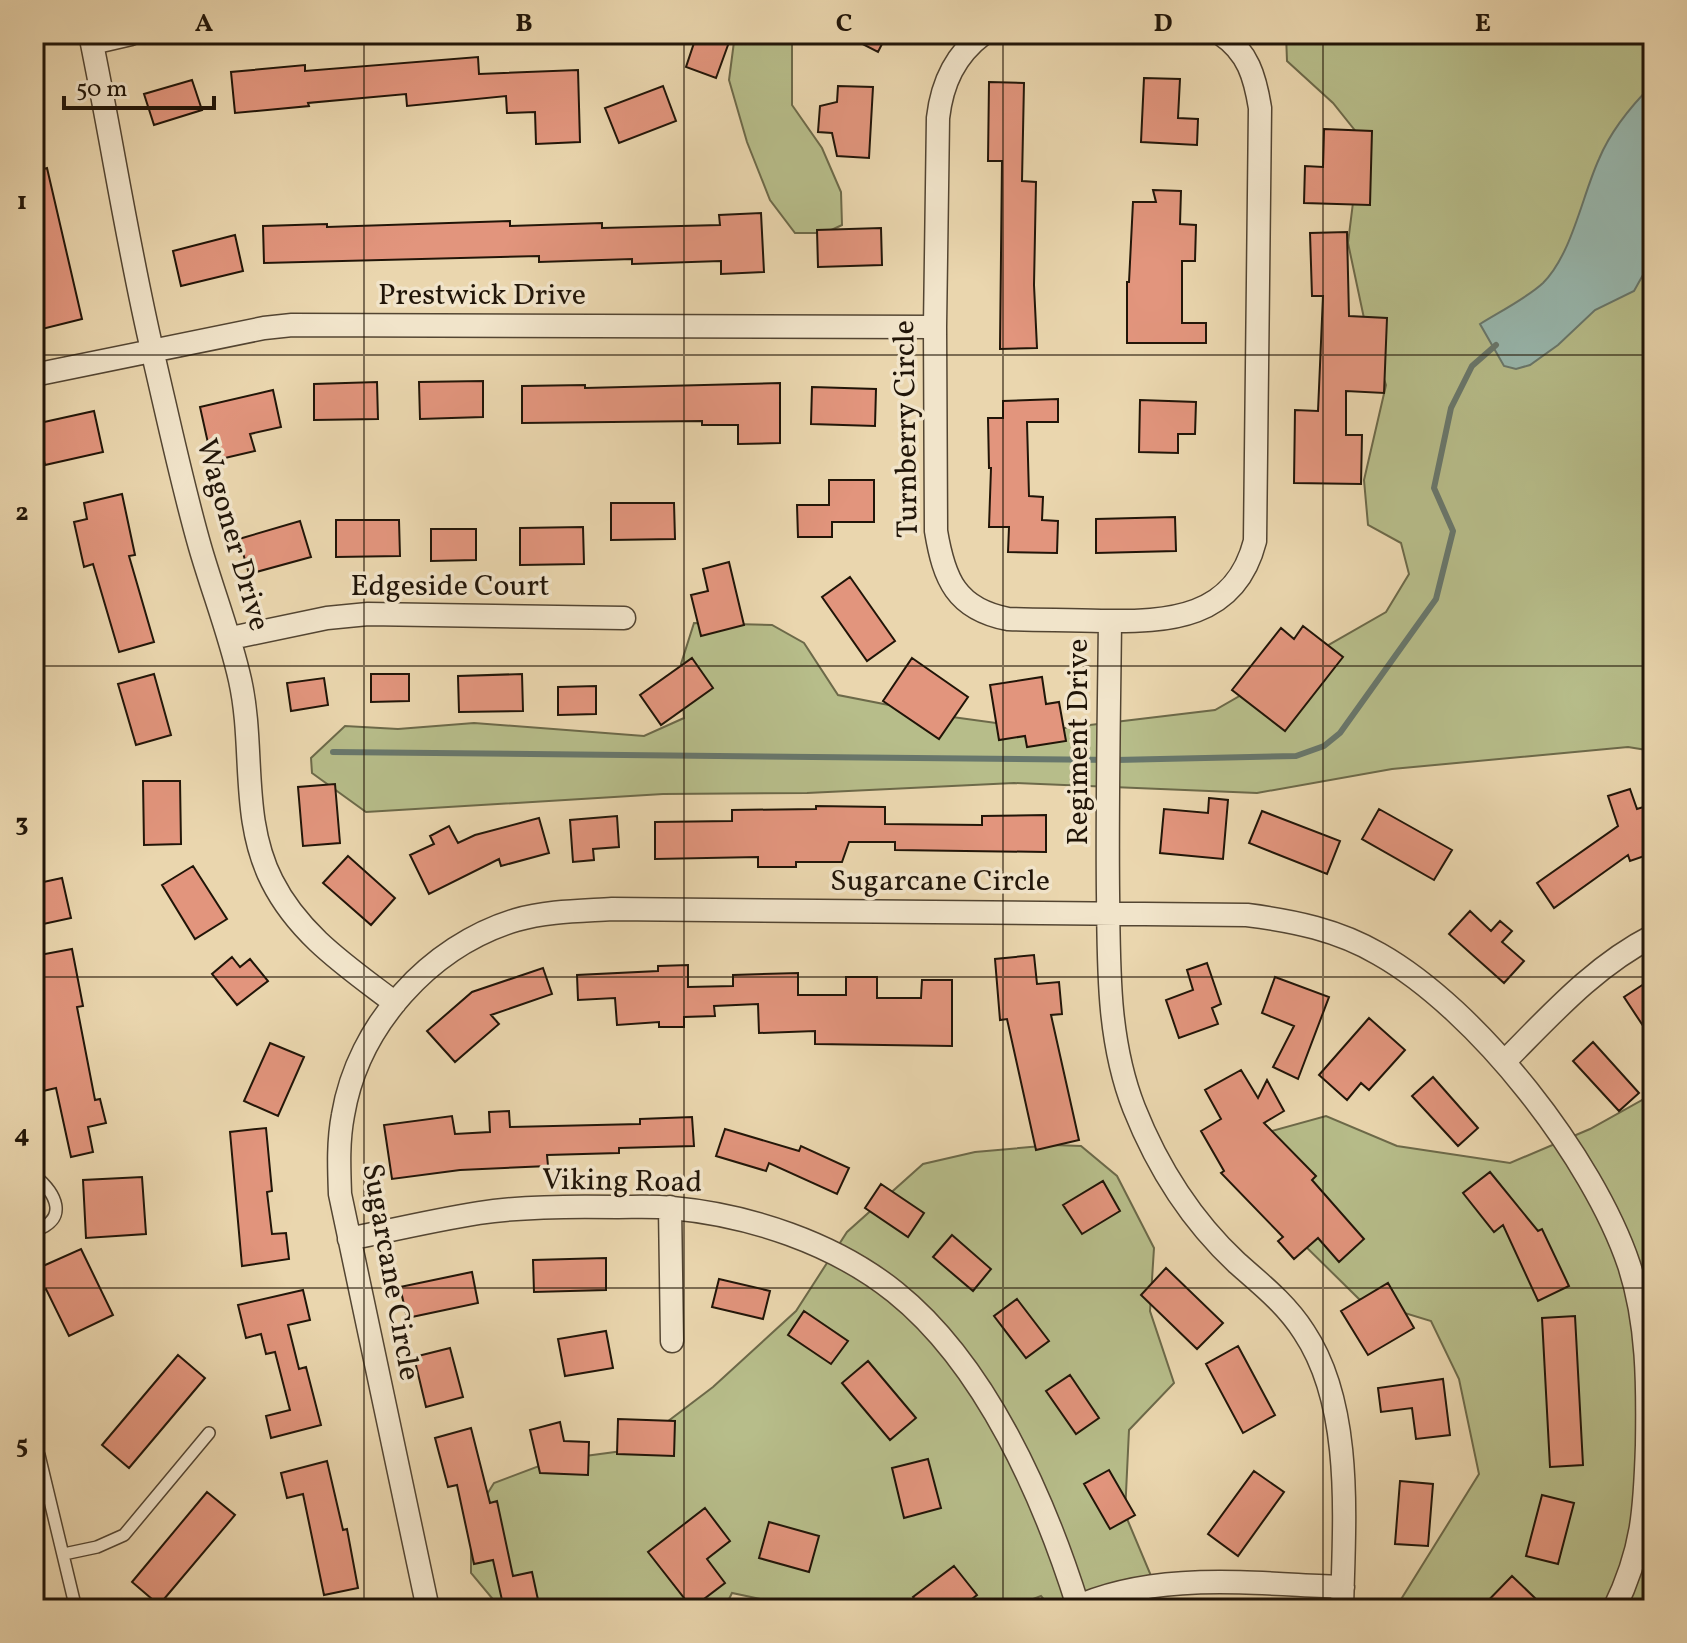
<svg xmlns="http://www.w3.org/2000/svg" width="1687" height="1643" viewBox="0 0 1687 1643" font-family="Vollkorn,serif">
  <rect width="100%" height="100%" fill="#ead6ae"/>
  <filter id="stains"><feTurbulence type="fractalNoise" baseFrequency=".0025" numOctaves="4"/><feColorMatrix values="0 0 0 0 .2 0 0 0 0 .09 0 0 0 0 .02 0 0 0 .5 -.17"/></filter>
  <radialGradient id="worn" r=".72"><stop offset=".6" stop-color="#630" stop-opacity="0"/><stop offset="1" stop-color="#630" stop-opacity=".3"/></radialGradient>
  <path fill="#b7bd8a" stroke="#6c6949" stroke-width="2" d="M735 34H792V105L822 148 841 192 842 225 825 233H795L770 200 747 142 729 80Z
    M1286 34H1653V751L1628 747 1392 769 1257 793 1014 783 807 793 663 794 366 812 312 773 311 758 345 726 398 729 474 723 644 736 684 718 681 664 694 623 772 625 804 643 838 695 945 716 1048 730 1215 710 1386 612 1409 574 1401 543 1368 525 1364 480 1386 385 1365 323 1348 243 1361 138 1333 103 1287 61Z
    M1653 1094V1609H1395L1479 1474 1459 1379 1431 1321 1359 1299 1235 1177 1254 1136 1326 1116 1397 1146 1510 1163 1590 1129Z
    M1053 1145 1081 1146 1117 1176 1154 1248 1150 1311 1174 1383 1129 1430 1125 1514 1165 1609H1052L1041 1596 1007 1609H797L794 1606 732 1593 724 1609H501L471 1573V1520L494 1483 555 1460 630 1450 713 1387 796 1311 847 1232 923 1164 975 1152Z"/>
  <path fill="#98b8af" stroke="#68776c" stroke-width="2" d="M1653 84V257L1634 291 1595 310 1558 345 1530 365 1516 369 1504 366 1480 324C1499 312 1527 298 1543 283 1572 254 1582 196 1599 159 1611 130 1631 106 1653 84Z"/>
  <g fill="none" stroke-linecap="round" stroke-linejoin="round">
    <path stroke="#68776c" stroke-width="6" d="M333 752 1116 760 1296 756 1324 746 1340 733 1436 599 1453 531 1434 488 1451 408 1472 366 1496 345"/>
  </g>
  <path fill="#e2957d" stroke="#211508" stroke-width="2" d="M697 34H732L716 78 686 67Z
    M843 34H887L878 52Z
    M478 57 479 74 578 70 580 142 536 144 535 112 507 113 506 96 407 106 406 94 308 103 309 106 235 113 231 72 305 65V71Z
    M1144 78 1180 79 1178 118 1198 119 1197 145 1141 142Z
    M192 80 202 110 154 125 144 94Z
    M989 82 1024 83 1022 181 1036 182 1034 285 1037 348 1000 349 1002 161H988Z
    M663 86 676 121 619 143 605 108Z
    M838 86 873 87 869 158 837 156 832 133 818 132 820 106 837 102Z
    M1324 129 1372 131 1370 205 1304 203 1305 166 1323 167Z
    M47 168 82 319 34 331V172Z
    M1153 190 1181 191 1180 224 1196 225 1195 261H1182V323H1206V343H1127V282H1129L1133 202H1156Z
    M761 213 764 272 721 274V261L632 264V259L539 262V256L264 263 263 226 327 224V227L510 221V226L602 223V228L720 225 719 215Z
    M881 228 882 265 818 267 817 230Z
    M1347 232 1349 316 1387 318 1384 393 1346 391V435H1362L1361 484 1294 483 1295 410 1318 411 1323 296H1312L1310 233Z
    M235 235 243 271 181 286 173 251Z
    M483 381V417L420 419 419 382Z
    M377 382 378 419 314 420V384Z
    M780 383V443L738 444V425H702V421L522 423V386L585 385V388Z
    M812 387 876 389 875 426 811 424Z
    M273 390 281 427 250 434 255 451 212 461 200 407Z
    M1058 399V422H1027L1029 496 1043 497 1042 520 1058 521 1057 553 1008 552 1009 527H989L991 468H989L988 418H1003V401Z
    M1140 400 1196 402 1195 434H1178V453L1139 452Z
    M94 411 103 452 45 465 35 424Z
    M829 480H874V522H832V537H798L797 505H829Z
    M122 494 135 555 129 556 154 642 119 652 93 564 84 567 74 522 87 519 84 503Z
    M611 503H674L675 539 611 540Z
    M1175 517 1176 551 1096 553V519Z
    M336 520H399L400 556 336 557Z
    M300 521 311 557 249 574 239 539Z
    M583 527 584 564 520 565V528Z
    M431 529H476V560L431 561Z
    M729 562 744 625 701 636 691 595 708 591 703 569Z
    M850 577 895 641 867 661 822 597Z
    M1303 626 1343 657 1285 731 1232 690 1281 628 1294 639Z
    M692 658 713 688 661 725 640 695Z
    M912 658 968 697 939 739 883 701Z
    M154 674 171 735 136 745 118 684Z
    M371 674H409V701L371 702Z
    M522 674 523 711 459 712 458 676Z
    M1042 677 1046 704 1059 702 1066 741 1027 747 1025 736 999 740 990 685Z
    M324 678 328 705 291 711 287 683Z
    M596 686V714L558 715V687Z
    M143 781H180L181 844 144 845Z
    M335 784 340 843 303 846 298 787Z
    M1630 789 1637 809 1653 804V853L1630 861 1628 855 1554 908 1537 883 1618 826 1608 796Z
    M1209 798 1228 800 1223 859 1160 853 1164 809 1208 813Z
    M816 806 885 807V824L982 825V816L1046 815V852L895 850V842H849L842 862H796V867H758V857L655 859V822L732 821V810L816 809Z
    M1379 809 1452 850 1434 880 1362 839Z
    M1262 811 1340 841 1327 874 1249 843Z
    M617 816 619 847 593 849 594 860 573 862 570 820Z
    M539 818 549 853 501 866 499 859 429 894 410 855 434 844 430 836 449 826 458 843 475 835Z
    M348 856 395 898 371 925 323 883Z
    M193 866 227 919 195 939 162 885Z
    M62 878 71 918 34 926V884Z
    M1470 911 1491 931 1500 921 1512 931 1502 942 1524 961 1504 983 1449 934Z
    M72 949 83 1006 77 1007 95 1100 100 1099 106 1123 88 1127 93 1152 71 1157 56 1088 39 1092 34 1063V956Z
    M1034 955 1037 984 1059 982 1062 1014 1051 1015 1079 1140 1036 1150 1007 1019 1000 1020 995 959Z
    M232 957 240 967 250 959 268 981 237 1005 212 974Z
    M1207 963 1221 1004 1212 1008 1218 1024 1179 1038 1166 1000 1193 990 1187 970Z
    M688 965V987L733 986V975L798 973V995H846V977H877V998H921L922 980H952V1046L815 1044V1031L759 1033 758 1004 714 1006 715 1016 684 1017V1027H659V1022L617 1025 615 998 578 1000 577 975 658 971V966Z
    M543 968 552 994 491 1015 499 1024 455 1062 427 1031 472 992Z
    M1275 977 1329 997 1298 1079 1273 1067 1294 1026 1262 1013Z
    M1653 978V1041L1624 997Z
    M1369 1018 1405 1050 1369 1090 1361 1083 1347 1100 1319 1075Z
    M1593 1042 1639 1093 1619 1111 1573 1061Z
    M270 1043 304 1057 278 1116 244 1101Z
    M1241 1070 1258 1098 1267 1080 1284 1111 1264 1123 1316 1176 1312 1180 1364 1239 1339 1262 1318 1238 1294 1259 1278 1241 1283 1237 1221 1173 1224 1171 1201 1131 1221 1119 1205 1090Z
    M1433 1077 1478 1128 1458 1146 1412 1096Z
    M509 1111 510 1127 640 1124V1119L692 1117 694 1146 619 1148V1153L547 1155 548 1166 460 1170 392 1179 384 1125 452 1116 455 1134 490 1132 489 1112Z
    M266 1128 272 1191 267 1192 272 1234 286 1233 289 1259 242 1266 230 1132Z
    M725 1129 799 1151 801 1146 849 1168 837 1194 769 1163 766 1171 716 1156Z
    M1490 1172 1538 1231 1542 1229 1569 1286 1538 1301 1503 1225 1494 1232 1463 1193Z
    M142 1177 146 1234 86 1238 83 1180Z
    M1103 1181 1120 1211 1082 1234 1063 1205Z
    M881 1184 924 1213 908 1237 865 1208Z
    M952 1235 991 1269 973 1291 933 1257Z
    M81 1249 113 1315 69 1336 46 1289 34 1295V1270Z
    M606 1258V1290L534 1292 533 1260Z
    M1166 1268 1223 1323 1197 1349 1141 1295Z
    M472 1272 478 1303 407 1318 400 1287Z
    M719 1279 770 1291 763 1319 712 1307Z
    M1388 1283 1414 1328 1368 1355 1341 1311Z
    M303 1290 310 1320 288 1325 299 1369 306 1367 321 1425 271 1438 266 1416 290 1410 275 1352 266 1354 261 1334 246 1338 238 1305Z
    M1017 1299 1049 1341 1026 1358 994 1316Z
    M804 1311 848 1341 831 1364 788 1335Z
    M1575 1316 1583 1465 1550 1467 1542 1318Z
    M606 1331 613 1368 565 1376 558 1339Z
    M1238 1346 1275 1415 1243 1433 1206 1364Z
    M450 1348 463 1397 426 1407 414 1357Z
    M178 1355 205 1378 129 1468 102 1445Z
    M868 1361 916 1418 890 1440 842 1383Z
    M1070 1375 1099 1418 1076 1434 1046 1391Z
    M1443 1379 1450 1435 1416 1439 1412 1408 1381 1412 1378 1388Z
    M618 1419 675 1421 674 1456 617 1454Z
    M560 1422 564 1441 589 1442 588 1475 540 1473 530 1430Z
    M471 1428 490 1503 497 1501 513 1576 532 1572 540 1609H504L493 1560 474 1564 457 1485 448 1487 435 1438Z
    M928 1459 941 1508 904 1518 892 1468Z
    M327 1461 343 1530 347 1529 358 1588 324 1595 303 1494 287 1498 281 1473Z
    M1109 1470 1135 1515 1110 1529 1084 1484Z
    M1254 1471 1284 1492 1238 1556 1208 1534Z
    M1400 1481 1433 1484 1428 1546 1395 1544Z
    M207 1492 235 1515 159 1605 132 1582Z
    M1542 1495 1574 1503 1558 1564 1526 1556Z
    M705 1508 730 1541 707 1559 725 1583 692 1608 648 1552Z
    M769 1522 819 1536 809 1572 759 1558Z
    M954 1566 977 1595 959 1609H922L913 1597Z
    M1512 1576 1536 1599 1526 1609H1480Z"/>
  <g fill="none" stroke-linecap="round" stroke-linejoin="round">
    <g stroke="#534532" stroke-width="14">
      <path id="lane" d="M34 1175C56 1193 70 1219 34 1231
        M39 1455 76 1609
        M64 1554 97 1547 124 1535 209 1433"/>
    </g>
    <g stroke="#534532" stroke-width="25">
      <path id="street" d="M90 34C112 140 128 248 153 354 168 418 182 484 200 547 213 592 230 635 240 680 255 747 240 818 272 881 299 935 348 967 395 1003
        M983 34C955 55 942 83 938 118L935 327 936 531C944 579 956 609 1008 619 1039 620 1070 620 1101 621 1169 622 1235 619 1255 541L1260 108C1255 77 1248 52 1221 34
        M92 43 131 34
        M34 375 264 328 292 325 935 327
        M1110 621C1109 712 1107 802 1108 893 1109 966 1107 1039 1134 1108 1157 1166 1191 1220 1237 1263 1262 1285 1286 1304 1304 1332 1354 1407 1344 1522 1342 1609
        M231 638 327 618 368 614 624 618
        M1504 1062C1550 1016 1594 966 1653 936
        M670 1207 672 1341
        M349 1239C392 1230 435 1220 479 1213 524 1206 572 1206 618 1207 636 1207 654 1206 672 1208 749 1215 834 1243 895 1292 986 1365 1044 1498 1078 1606
        M428 1609 340 1194C339 1167 338 1141 343 1115 358 1025 430 946 516 920 547 911 580 911 612 909L1247 915C1294 921 1338 930 1379 954 1478 1010 1593 1158 1629 1265 1648 1323 1648 1385 1647 1445 1645 1509 1643 1550 1614 1609
        M1072 1609C1155 1570 1254 1584 1343 1587"/>
    </g>
    <use href="#lane" stroke="#f1e4ca" stroke-width="11"/>
    <use href="#street" stroke="#f1e4ca" stroke-width="22"/>
  </g>
  <path fill="none" stroke="#211508" stroke-width="2" stroke-opacity="0.55" d="M364 34V1609M684 34V1609M1003 34V1609M1323 34V1609M34 355H1653M34 666H1653M34 977H1653M34 1288H1653"/>
  <g text-anchor="middle" dominant-baseline="central" stroke-width="7" stroke-linejoin="round" paint-order="stroke">
    <g font-size="30" fill="#211508" stroke="#f1e4ca">
      <text x="482" y="296">Prestwick Drive</text>
      <text transform="translate(907 429) rotate(-91)">Turnberry Circle</text>
      <text transform="translate(232 535) rotate(74)">Wagoner Drive</text>
      <text x="450" y="587">Edgeside Court</text>
      <text transform="translate(1079 742) rotate(-90)">Regiment Drive</text>
      <text x="940" y="882">Sugarcane Circle</text>
      <text transform="translate(622 1182) rotate(1)">Viking Road</text>
      <text transform="translate(390 1272) rotate(80)">Sugarcane Circle</text>
    </g>
  </g>
  <rect width="1687" height="1643" fill="none" stroke="#ead6ae" stroke-width="88"/>
  <path d="M64 96v12h150v-12" fill="none" stroke="#211508" stroke-width="4"/>
  <text x="76" y="96" font-size="24" fill="#211508" stroke="#f1e4ca" stroke-width="6" paint-order="stroke">50 m</text>
  <rect x="44" y="44" width="1599" height="1555" fill="none" stroke="#211508" stroke-width="3"/>
  <g font-size="26" text-anchor="middle" font-weight="bold" fill="#211508">
    <text x="204" y="31">A</text>
    <text x="524" y="31">B</text>
    <text x="844" y="31">C</text>
    <text x="1163" y="31">D</text>
    <text x="1483" y="31">E</text>
    <text x="22" y="209">1</text>
    <text x="22" y="520">2</text>
    <text x="22" y="831">3</text>
    <text x="22" y="1142">4</text>
    <text x="22" y="1453">5</text>
  </g>
  <rect width="100%" height="100%" filter="url(#stains)"/>
  <rect width="100%" height="100%" fill="url(#worn)"/>
</svg>
